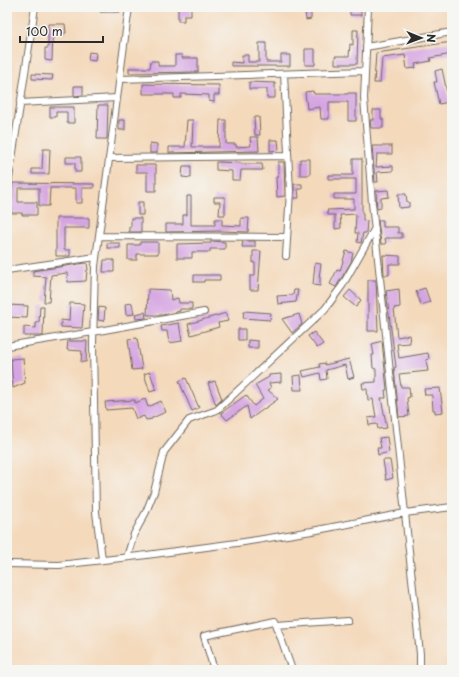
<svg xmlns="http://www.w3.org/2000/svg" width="459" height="677" viewBox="0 0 459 677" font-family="'Playpen Sans',sans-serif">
  <rect width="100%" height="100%" fill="#f6f6f2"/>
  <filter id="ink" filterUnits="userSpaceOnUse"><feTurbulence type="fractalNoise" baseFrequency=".025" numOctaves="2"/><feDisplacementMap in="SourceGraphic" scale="8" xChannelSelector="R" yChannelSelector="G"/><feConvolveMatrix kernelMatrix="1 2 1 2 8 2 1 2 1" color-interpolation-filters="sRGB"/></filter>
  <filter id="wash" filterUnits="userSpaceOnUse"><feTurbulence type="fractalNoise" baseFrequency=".012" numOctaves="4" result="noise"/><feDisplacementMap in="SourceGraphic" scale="16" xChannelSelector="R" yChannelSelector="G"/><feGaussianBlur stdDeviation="0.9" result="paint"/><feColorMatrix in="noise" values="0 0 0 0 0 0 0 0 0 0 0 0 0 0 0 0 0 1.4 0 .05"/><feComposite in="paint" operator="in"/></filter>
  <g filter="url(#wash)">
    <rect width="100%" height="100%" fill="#f4d9bb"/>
    <g id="blocks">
      <path fill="#d5a4e2" d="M100 7H120V12H100Z
        M178 7H191V16H184V21H178Z
        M298 7H311V19L306 20 305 12H298Z
        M350 7H361V15H350Z
        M48 24H65L66 33H53L52 61 45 60V48H48Z
        M353 30H358L357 64H335V56H349L350 44 353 45Z
        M452 42V54L430 58 431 61 415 64 416 68 407 69 405 55 382 58 380 83H374L376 53Z
        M259 43H266V62H281V55H290V66H231V62L242 63V55H248V62H259Z
        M305 49H315V65H305Z
        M89 52 96 53 95 61 88 60Z
        M175 55H182V58H198V72L129 73V68H150L151 61H158V66H175Z
        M442 69 449 102 439 104 434 82H437L435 71Z
        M32 74 53 75 52 80 32 79Z
        M249 82 275 83V98H267V89H249Z
        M143 84 219 85V95H214V102L209 101V95L181 94V98H174V94H143Z
        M74 86H83V95L74 96Z
        M313 91 314 94H348V93H356V121H348V102H329V119H321L320 107 307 109 305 92Z
        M98 105H108L107 139H97Z
        M50 107H74V123H67V112H56V117H50Z
        M373 110H381V119H383V128H371L370 120H373Z
        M254 117H259L260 135H255Z
        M119 120H125V130H119Z
        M187 120H193L192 147H219L220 120H226V144H236V147L251 146 250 137H258L259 151 169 153V147H185Z
        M270 140H278L279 150 270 151Z
        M150 143 157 144V153H150Z
        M372 146H392V154H377L376 167 393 166V171L377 172 378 182H375Z
        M43 149H50L49 174H32V169H42Z
        M66 157H81V172H75V163H66Z
        M300 159H310V175H300Z
        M353 159H362V214H363V220L367 221 366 233H363L361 243 357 242 358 233H355L356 214 340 215 341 228 335 229V215H328L327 210 354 209V199H334V194H356V179H328V175H353Z
        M216 162 241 163V164H262L263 170H241L240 180H232V171L216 170Z
        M278 162H284L285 196 277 197 276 177H278Z
        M136 165H156V191H147V172H136Z
        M183 166H191V178L182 177Z
        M13 183 94 184V188H82V203H76V188H50L49 206H39V188H18V202H37V215H22V213H11V194Z
        M294 184H302V189H298L299 198H294Z
        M388 190 389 197 381 198V208L377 209 376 191Z
        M398 194H406L407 202H409V207L399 208Z
        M187 196H191V225H215V219H222V225L241 226V218H249L248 232 222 231 166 232V224H183V215H187Z
        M214 197H225V215H219L220 202H214Z
        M138 202H143V215H138Z
        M56 218H89V228H64V250H70V256H56Z
        M131 218H141V232H129V227H131Z
        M378 220H383V227H398V233H402V238H385L386 244H381Z
        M211 241 225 242V249H210V252H192V258H177V244L211 243Z
        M243 241H255V247H242Z
        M140 242H158V254H137V260H128V245H140Z
        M107 243H120V248H107Z
        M253 251H261L258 290H250V276H255V263H253Z
        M346 251 353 253 351 262 336 287 330 284 337 270 340 271Z
        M383 255 400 256V264H389V275H384Z
        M104 260H114V272H103Z
        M85 263H87L88 270H87L86 281 68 282 67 273 51 275 49 302H44L46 277 33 276V271Z
        M315 263 321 264 319 277H320V286L313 285Z
        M194 275H220V280H204V282H194Z
        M368 280H376L378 331H368Z
        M425 288 430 302 421 305 416 291Z
        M148 289 170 290 171 300 178 298 179 303H192V309H180V311L163 315H147Z
        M399 289 400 307 394 308 397 337 409 335 410 343 397 344 399 358 428 353 429 359 426 360 428 371 399 374 401 387H409L410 397 407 398 409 416 399 417 394 368 396 367 386 291Z
        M294 290H298L296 302 278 304 277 296 293 295Z
        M350 290 361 300 356 307 344 297Z
        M70 303 84 304 82 328 61 327V320L69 321Z
        M132 303 134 314 126 315 125 304Z
        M7 305 28 306 27 318 7 317Z
        M40 306H44L43 336H24V327L36 328V322H39Z
        M99 307 105 308 104 321 98 320Z
        M244 311 271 313 270 320 243 318Z
        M145 312 146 318 136 319 135 314Z
        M226 313 228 321 218 323 219 327 191 335 188 324Z
        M299 314 302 324 292 333 282 319Z
        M179 323 182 341 169 343 167 331H162L161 326Z
        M238 329H245V340H238Z
        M314 332 323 344 317 348 308 336Z
        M137 338 142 369 132 370 128 339Z
        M248 340 258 341V348H248Z
        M68 341H87L86 362H81L82 351 67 350Z
        M382 341 387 390H385L386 398H381L387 428 378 429 377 424 369 425 368 418 376 417 373 399 368 400 367 389H363L362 383 376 382V369L373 368 372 355H374L372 344Z
        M23 358 25 383 13 388 11 359Z
        M349 359 354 377 348 379 345 365 326 370 327 379 321 380 320 373 304 377 302 371 320 367 319 364 325 363V365Z
        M150 372 156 390 150 392 144 374Z
        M281 374V382L269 383 271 388 268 390 278 399 250 419 247 406 227 420 221 413 246 395 254 406 263 399 255 385 269 377V375Z
        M301 375 302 390H294L293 376Z
        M186 378 199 408 192 411 179 381Z
        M215 381 222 399 216 405 208 383Z
        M440 388 443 412 435 413V410H433L432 395H425L424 389Z
        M145 399 148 407 161 401 166 412 152 418V419L146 420 144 416 136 419 132 408 106 410 105 402 135 400V403Z
        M387 437 389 452 378 455 377 448H381L379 438Z
        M383 460H390L393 478 386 480Z"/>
    </g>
  </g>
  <g filter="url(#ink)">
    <use href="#blocks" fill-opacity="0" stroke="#71685d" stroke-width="1"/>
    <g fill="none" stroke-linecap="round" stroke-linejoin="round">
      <g stroke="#71685d" stroke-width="8">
        <path id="minor" d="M368 7 364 98 372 203 420 654V670
          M366 47 452 32
          M284 74 290 191 286 256
          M120 79 365 71
          M20 103 117 98
          M109 158 288 156
          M7 192 35 7
          M99 236 287 237
          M7 270 96 257
          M7 346 93 332 204 312
          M127 557 134 534 146 512 154 492 164 452 189 420 217 410 325 309 342 286 375 228
          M102 559 96 512 93 344 95 266 129 7
          M7 564 59 565 139 556 244 542 312 531 405 513 452 507
          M277 625 348 620
          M214 670 204 636 275 621 292 670"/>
      </g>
      <use href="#minor" stroke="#fff" stroke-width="6"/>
    </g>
  </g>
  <rect width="459" height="677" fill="none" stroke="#f6f6f2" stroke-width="24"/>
  <g transform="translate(421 38) rotate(91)" stroke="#f6f6f2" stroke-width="3" paint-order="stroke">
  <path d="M0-3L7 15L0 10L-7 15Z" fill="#2b2b2b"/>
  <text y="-6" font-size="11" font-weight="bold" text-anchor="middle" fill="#2b2b2b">N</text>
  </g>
  <path d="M20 36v6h83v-6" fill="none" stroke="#2b2b2b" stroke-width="2"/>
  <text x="26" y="36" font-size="12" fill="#2b2b2b" stroke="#f6f6f2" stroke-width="3" paint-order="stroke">100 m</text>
</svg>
